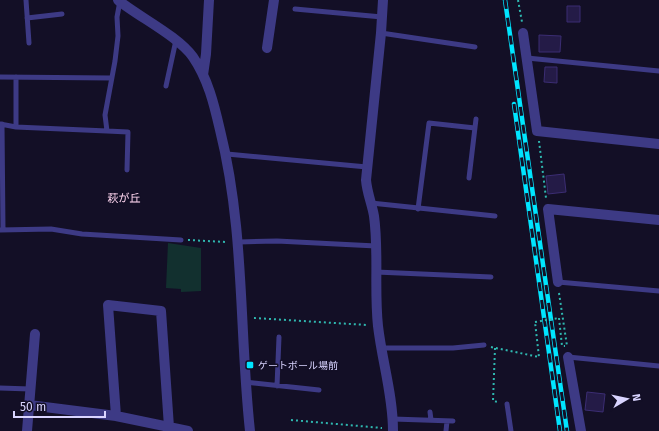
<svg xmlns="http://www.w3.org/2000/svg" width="659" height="431" font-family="'Fira Sans','Noto Sans JP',sans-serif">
<rect width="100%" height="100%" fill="#130f26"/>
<path fill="#12302f" d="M168,243L201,248V291L181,292V289L166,288Z"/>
<path fill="#241b47" stroke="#3b2d73" d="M567,6H580V22H567Z
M539,35L561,36L560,52H539Z
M545,67H557V83L544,82Z
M564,174L566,192L548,194L546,176Z
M587,392L605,394L603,412L585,410Z"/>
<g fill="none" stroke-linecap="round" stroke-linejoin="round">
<path stroke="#2fb8b0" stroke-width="2" stroke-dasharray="2 3" stroke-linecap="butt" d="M518,0L522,22
M539,141L546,198
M188,240L226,242
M559,293L567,346
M254,318L367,325
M559,318L562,346H565
M491,347L539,357L535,322
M495,348L493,401L498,402
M291,420L382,428"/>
<path stroke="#3d3a85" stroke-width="5" d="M26,0L29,43
M295,9L382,17
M27,18L62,14
M381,33L475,47
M527,58L659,71
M0,77L111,78
M166,86L176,40
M0,124L16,127L107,131L105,115L115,61L118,36L117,17L120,1
M2,124L3,230
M16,127V77
M107,131L128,132L127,170
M227,154L367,167
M469,178L476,119
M371,203L495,216
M418,209L429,123L475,128
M0,230L51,229L82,234L181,240
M239,242L277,241L376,246
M376,272L491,277
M558,282L659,291
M381,348H453L484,345
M568,357L659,366
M245,382L319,390
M277,386L279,337
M0,388L30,389
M507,404L511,431
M430,412L431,420
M393,419L453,421
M446,431L447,421"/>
<path stroke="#3d3a85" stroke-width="10" d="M118,0C139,17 178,36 193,57C208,79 214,104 220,130C245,230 239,330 250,431
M383,0L381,33L366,180C367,193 372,204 374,216C379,252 374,289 378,326C382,361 393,395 393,431
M523,33L537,131L659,144
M267,48L274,0
M203,75L206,54L209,0
M558,282L548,209L659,220
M568,357L581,431
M29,405L116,416L188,431
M116,416L108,305L161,311L169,427
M27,431L35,334"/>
<g stroke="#00e5ff" stroke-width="4.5">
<path id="rail" d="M505,0L567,431
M514,104L560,431"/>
</g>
<use href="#rail" stroke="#130f26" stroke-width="3" stroke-dasharray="9" stroke-linecap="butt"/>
<path stroke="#2fb8b0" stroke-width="2" stroke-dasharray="2 3" stroke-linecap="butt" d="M535,322L559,318"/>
</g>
<rect fill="#00e5ff" stroke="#130f26" stroke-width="1.5" x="246" y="361" width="8" height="8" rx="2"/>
<g text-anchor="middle" stroke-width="3" stroke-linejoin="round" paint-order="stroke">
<g font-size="10" fill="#d9d4ff" stroke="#130f26" text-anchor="start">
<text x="258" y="369">ゲートボール場前</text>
</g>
<g font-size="11" fill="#ffd6f0" stroke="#130f26">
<text x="124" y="202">萩が丘</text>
</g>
</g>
<g transform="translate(627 399) rotate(81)" stroke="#130f26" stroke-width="3" paint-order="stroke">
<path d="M0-3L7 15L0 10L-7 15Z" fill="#d9d4ff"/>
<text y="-6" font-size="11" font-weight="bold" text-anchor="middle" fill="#d9d4ff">N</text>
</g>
<path d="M14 411v6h91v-6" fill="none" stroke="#d9d4ff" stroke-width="2"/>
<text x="20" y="411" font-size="12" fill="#d9d4ff" stroke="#130f26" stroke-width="3" paint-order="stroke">50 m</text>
</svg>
